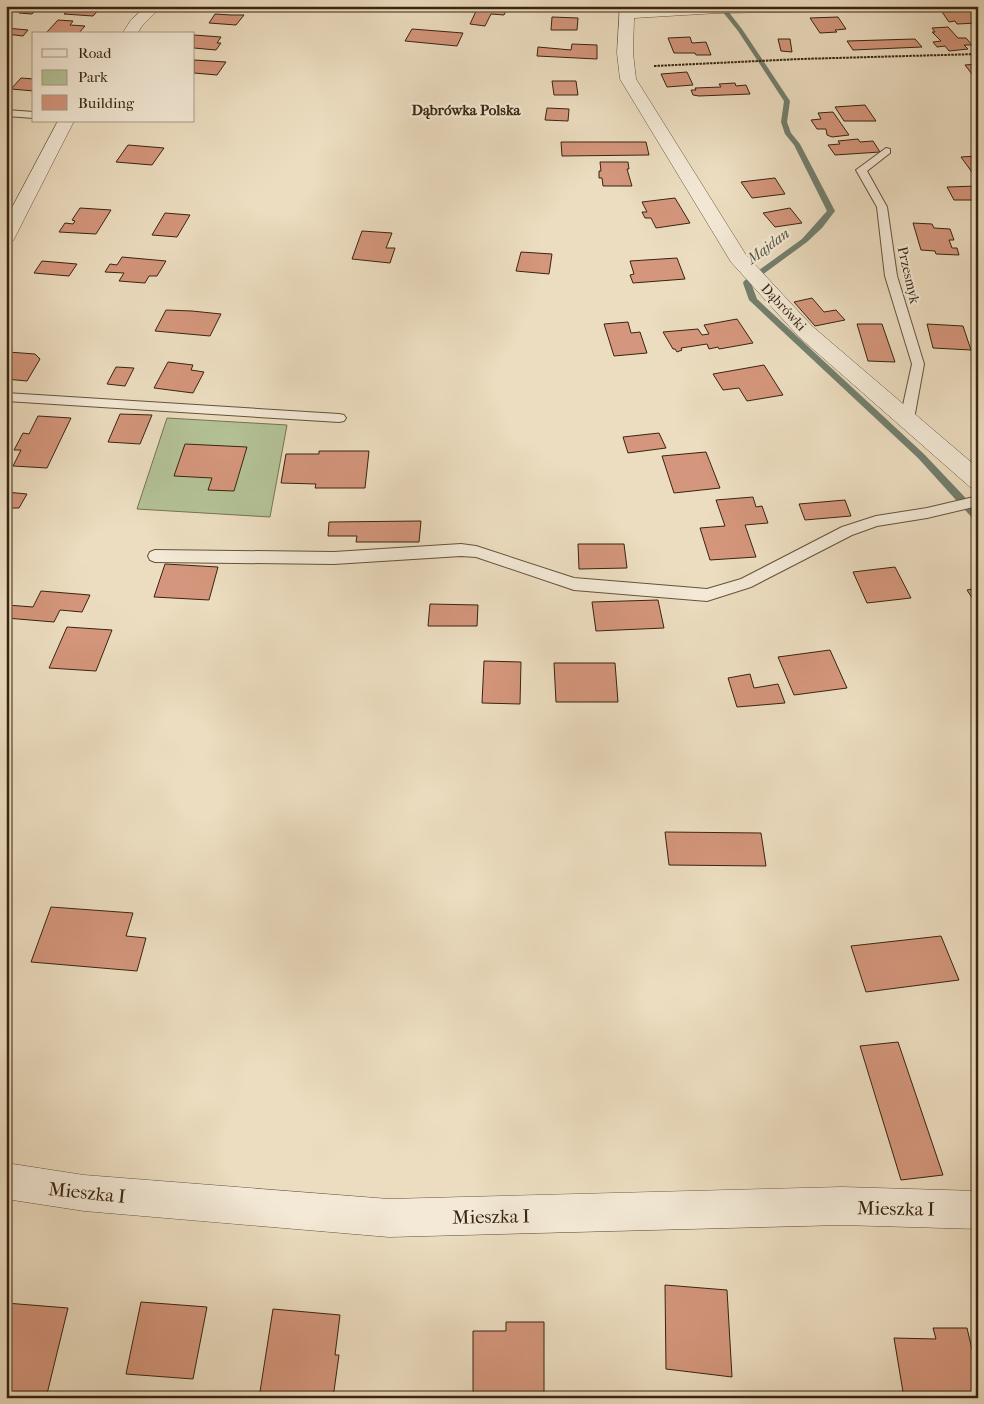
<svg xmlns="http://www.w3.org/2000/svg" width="984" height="1404" font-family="'IM FELL French Canon',serif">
<rect width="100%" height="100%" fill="#ecddc0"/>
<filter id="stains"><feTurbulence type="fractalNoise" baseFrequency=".004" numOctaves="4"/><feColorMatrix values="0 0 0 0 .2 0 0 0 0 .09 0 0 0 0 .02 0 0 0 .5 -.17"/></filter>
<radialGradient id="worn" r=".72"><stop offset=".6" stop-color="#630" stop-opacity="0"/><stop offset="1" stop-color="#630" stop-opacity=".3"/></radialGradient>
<path fill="#b3c296" stroke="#767352" d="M167,418L287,425L270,517L137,509Z"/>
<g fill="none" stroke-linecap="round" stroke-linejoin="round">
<path fill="#727f6e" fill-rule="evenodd" d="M718,6H724L742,29L790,101L787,122L791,133L800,144L835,211L822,228L807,242L751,283L757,299L924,454L978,511V522L975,521L918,458L749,300L743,283L744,281L802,239L827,211L794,145L785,134L781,122L784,101L738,31Z"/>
</g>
<path fill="#d4967c" stroke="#38240e" d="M25,6H39L32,14L19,13Z
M77,6H102L93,16L64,14L70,9H75Z
M412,6H465L477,7L475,12Z
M478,7L507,9L504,15L491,14L485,26L470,24Z
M970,11L978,20V23L957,24L955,21L949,22L942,12Z
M215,14L231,15H244L236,25L209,23Z
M552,17L578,18L577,30H551Z
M838,17L846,29L835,30L837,32L820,33L810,18Z
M58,20L73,21L70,25L85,26L78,34L46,33Z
M948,27L958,38H966L972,45H964L968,49L949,51L945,46L937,47L933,42L941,41L932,32H935L932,28Z
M6,28L28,30L23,36L6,34Z
M412,29L463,33L457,46L405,41Z
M194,35L221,37L217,43H221L216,50L194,48Z
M690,37L692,43L706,42L711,55H696L695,53H674L668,38Z
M778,39H790L792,52L781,51Z
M915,39L922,47L853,50L847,41Z
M572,44L597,45V59L537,56L538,47L571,50Z
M194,60L226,62L217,75L194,73Z
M978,64V77L975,78L965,65Z
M687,72L693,85L667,87L661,74Z
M21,78L34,79V91L11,89Z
M552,81H576L578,95H554Z
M735,83L736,86L746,85L750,94L699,96L693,95L691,90H696L695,88L721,87L719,84Z
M865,105L876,121H844L835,107Z
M547,108L569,109L568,121L545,120Z
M833,112L849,135L832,137L827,135L826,129H817L811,120L821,119L818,113Z
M858,139L860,142L873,141L880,152L835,155L828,145L840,144L838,141Z
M561,142H646L649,155L562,156Z
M128,145L164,148L152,165L116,162Z
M978,156V175H974L961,157Z
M600,162H628L629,169H627L632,186H603L602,178H599V171H601Z
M775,178L785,194L752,198L741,182Z
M978,186V200H954L947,187Z
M675,198L690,223L656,228L651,218H645L642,212H647L642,202Z
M80,208L111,210L96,234L59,232L65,223L73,224L75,221L72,220Z
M790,208L802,223L775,227L763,213Z
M165,213L190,215L177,237L152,235Z
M913,223L932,224L934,228L950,229L954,240H949L952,248H957L959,255L936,254L935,251L921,250Z
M362,231L392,233L386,248H395L390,263L352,259Z
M521,252L552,254L549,274L516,271Z
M122,257L166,261L157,276H149L145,283L119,281L124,273L105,272L110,264L117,265Z
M677,258L685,279L633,283L630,275L634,274L630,261Z
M42,261L77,264L69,276L34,273Z
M812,298L824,312L836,310L845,320L815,326L794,302Z
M166,310L192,311L221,314L210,336L155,331Z
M737,319L753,343L719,349L718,347L709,349L707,344L681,348L682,350L677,352L675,349H673L663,332L698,329L702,335L709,334L704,325Z
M628,322L631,333L640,332L647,353L614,356L604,324Z
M857,324H882L895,362L868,361Z
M927,324L963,326L971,350L933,348Z
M8,352L35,354L40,359L27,381L6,379Z
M168,362L193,365L191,370L204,372L193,393L154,388Z
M764,365L783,395L747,401L739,388L723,390L713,374Z
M116,367L134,368L125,386L107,384Z
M120,414L152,415L140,444L108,442Z
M38,416L71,418L47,468L13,466L21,450H14L23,433L29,434Z
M659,433L666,448L628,453L623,437Z
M185,444L247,447L234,491L208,490L212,478L174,476Z
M319,451H369L365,488H315L316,484L281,483L286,454H319Z
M706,452L720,488L674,493L662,456Z
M6,492L27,494L19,508H11L6,515Z
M753,497L756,507L762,506L768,523L745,525L756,557L710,560L700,528L725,526L716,500Z
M845,500L851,516L805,520L799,504Z
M421,521L419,542H356L357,536H328L329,522Z
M578,544H624L627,568L579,569Z
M165,564L218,567L209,600L154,597Z
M895,567L911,598L867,603L853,572Z
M978,588V607L967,590Z
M41,591L90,595L82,612L60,610L54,622L6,618L7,605L33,607Z
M658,600L664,628L596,631L592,602Z
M430,604L478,605L477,626H428Z
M67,627L112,630L96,671L49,668Z
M830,650L847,688L794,695L778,657Z
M484,661L521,662L520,704L482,703Z
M554,663H615L618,702H556Z
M750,674L754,688L778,684L785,703L737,707L728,678Z
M665,832L761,833L766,866L669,865Z
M51,907L133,913L126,936L146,938L137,971L31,962Z
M941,936L959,980L866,992L851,946Z
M898,1042L943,1175L901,1180L860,1046Z
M665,1285L727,1290L732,1377L666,1369Z
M141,1302L207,1307L193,1379L126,1374Z
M6,1303L68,1308L46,1398H6Z
M273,1309L340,1315L335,1355H339L333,1398H259Z
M506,1322H544V1398H473V1331H506Z
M933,1328H967L978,1375V1398H904L894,1338L936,1339Z"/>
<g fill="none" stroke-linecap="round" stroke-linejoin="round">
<g stroke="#65523a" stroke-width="2">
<path id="service" d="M6,110L34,112V118L6,116Z
M886,148L890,149V153L867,171L887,207L897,276L924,364L914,419L912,422H902L900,419L912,364L885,276L877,207L856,170Z
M6,393L339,414L344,415L346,418L344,421L339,422L6,401Z
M978,496V506L927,518L877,526L852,535L751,587L707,601L574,590L476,557L461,556L334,564L155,562L150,560L148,556L150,552L155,550L334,552L461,544L476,546L574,578L707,589L741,579L842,527L876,516L927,508Z"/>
</g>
<g stroke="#65523a" stroke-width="1">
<path id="minor" d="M146,6H162L142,26L137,34H122L131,20Z
M620,6H634V9L690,6H926L919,10L718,13L634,18L633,53L636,79L746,255L812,326L978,468V489L970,487L798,336L731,262L620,79L617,53Z
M58,121H74L15,237L13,241L6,243V219Z
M6,1163L84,1175L389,1199L842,1187L978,1191V1229L842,1225L389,1237L84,1211L6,1199Z"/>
</g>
<path stroke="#38240e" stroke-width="2" stroke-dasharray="2.5 1" stroke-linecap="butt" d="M654,66L800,59L978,54"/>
<use href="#service" fill="#f3e9d6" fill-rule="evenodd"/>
<use href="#minor" fill="#f3e9d6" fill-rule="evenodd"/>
</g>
<g text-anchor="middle" stroke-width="4.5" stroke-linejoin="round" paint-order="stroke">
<g font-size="14" fill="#38240e" stroke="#f3e9d6">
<text transform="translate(909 275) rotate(77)" y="5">Przesmyk</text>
<text transform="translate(784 307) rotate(47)" y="5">Dąbrówki</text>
</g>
<g font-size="15" font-weight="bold" fill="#38240e" stroke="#f3e9d6">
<text x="466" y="115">Dąbrówka Polska</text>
</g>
<g font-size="15" font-style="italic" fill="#55523e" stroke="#f3e9d6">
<text transform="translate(768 246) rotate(-37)" y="5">Majdan</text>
</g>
<g font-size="19" fill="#38240e" stroke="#f3e9d6">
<text transform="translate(87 1192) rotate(6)" y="7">Mieszka I</text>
<text transform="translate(896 1208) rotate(1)" y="7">Mieszka I</text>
<text transform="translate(491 1216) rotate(-1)" y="7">Mieszka I</text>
</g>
</g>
<rect width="984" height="1404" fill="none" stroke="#ecddc0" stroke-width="25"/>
<rect x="8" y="8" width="969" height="1389" fill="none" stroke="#38240e" stroke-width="2.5"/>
<rect x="12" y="12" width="959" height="1379" fill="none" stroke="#38240e"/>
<rect x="32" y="32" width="162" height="90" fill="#f3e9d6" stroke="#a89a86"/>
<rect x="42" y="49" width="25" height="8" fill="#f3e9d6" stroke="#a89a86"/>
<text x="78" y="58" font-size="15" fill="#38240e">Road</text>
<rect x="42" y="70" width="25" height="15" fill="#b3c296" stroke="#a89a86"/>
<text x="78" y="82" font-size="15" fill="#38240e">Park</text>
<rect x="42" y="95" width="25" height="15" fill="#d4967c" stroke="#a89a86"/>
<text x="78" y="108" font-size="15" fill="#38240e">Building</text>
<rect width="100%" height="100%" filter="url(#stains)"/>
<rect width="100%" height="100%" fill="url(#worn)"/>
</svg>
